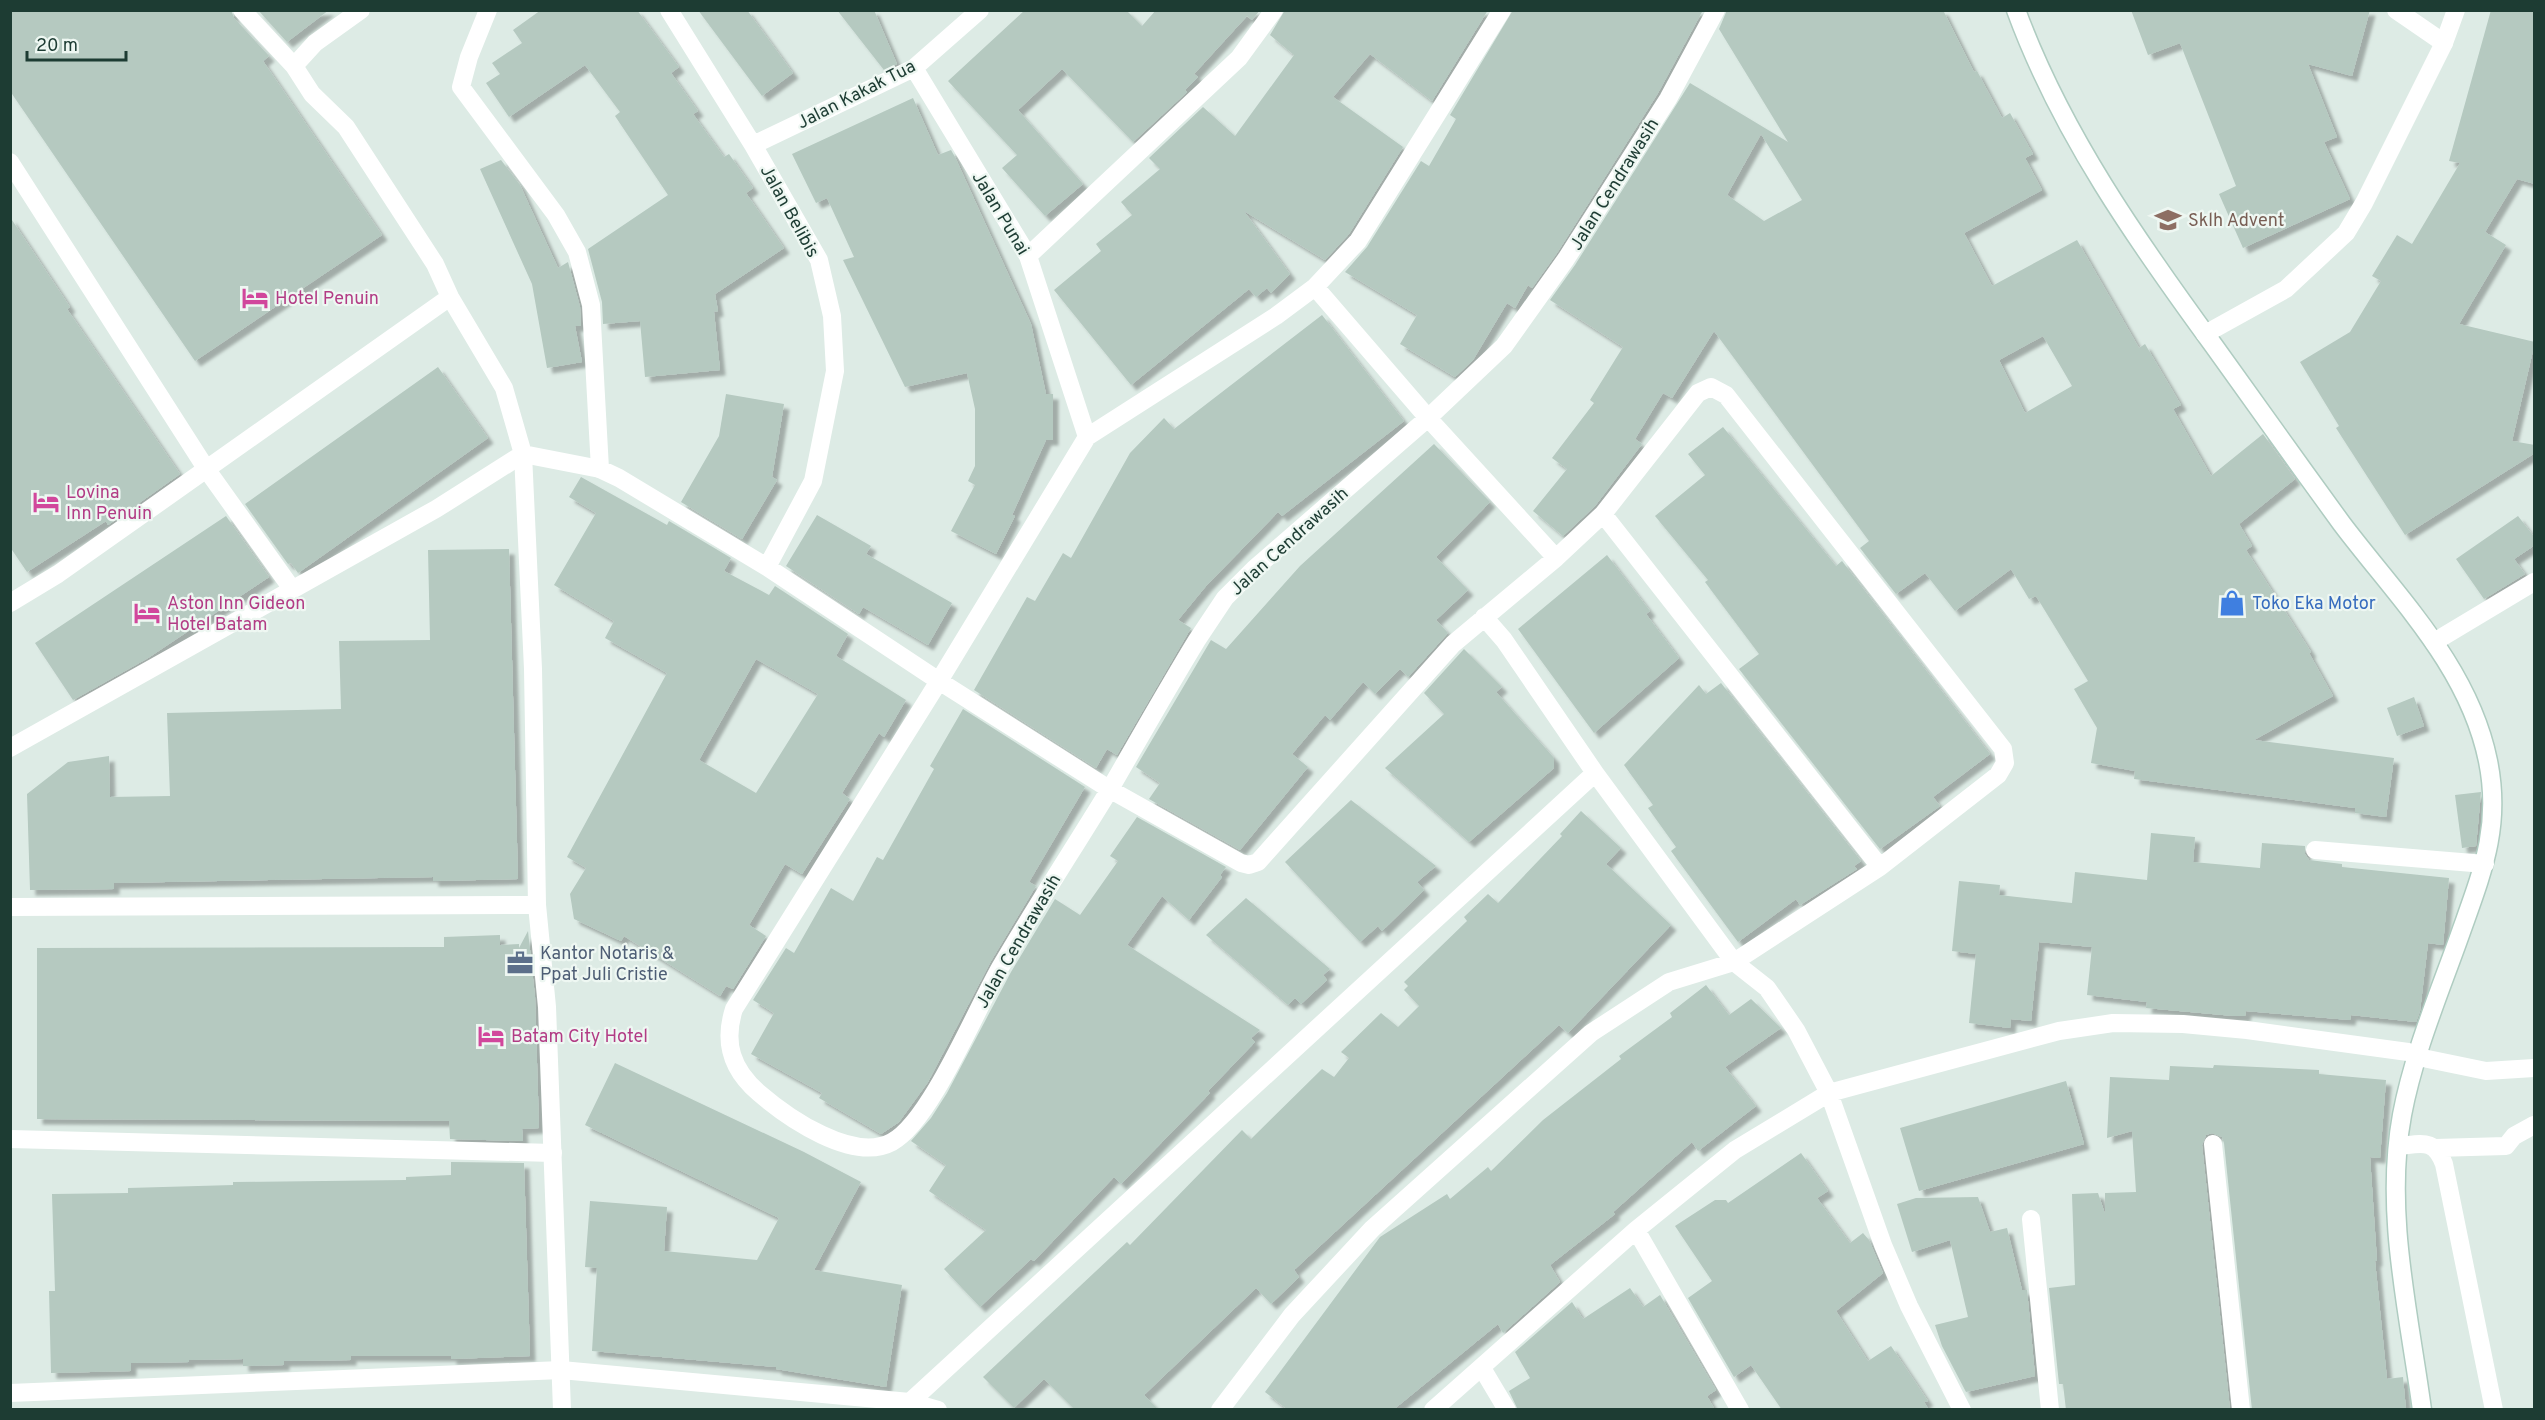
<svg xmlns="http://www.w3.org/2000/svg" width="2545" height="1420" font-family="Overpass,sans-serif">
<defs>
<filter id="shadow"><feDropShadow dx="5.5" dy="5.5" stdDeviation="1.5" flood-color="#0004"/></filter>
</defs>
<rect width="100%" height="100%" fill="#ddebe5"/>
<path fill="#b5c9c0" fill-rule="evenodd" filter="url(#shadow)" d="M10,10H231L234,18L269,56L263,61L382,235L195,361L10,91Z
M258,10H329L287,42Z
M541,10H637L679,67L671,73L698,111L693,114L724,157L729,154L753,188L746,193L784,248L715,294L718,311L714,312L720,370L645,377L640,321L603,324L602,302L588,249L668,195L615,116L620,112L585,65L509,117L486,83L500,74L492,63L522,43L513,30Z
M698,10H747L793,73L762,96Z
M837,10H874L897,64L884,70Z
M1025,10H1126L1142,26L1156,10H1260L1252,20L1247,16L1194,74L1198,77L1185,90L1187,92L1133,142L1062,69L1018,110L1083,184L1045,216L1002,168L1017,155L948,81Z
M1285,10H1488L1432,101L1370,54L1333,97L1403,147L1349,234L1325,260L1244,211L1290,274L1271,293L1267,288L1256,297L1249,289L1131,385L1054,290L1101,251L1096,244L1132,215L1121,202L1160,169L1149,158L1203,107L1235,136L1294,55L1270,35Z
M1513,10H1703L1658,93L1557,253L1532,288L1528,285L1515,308L1507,303L1473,360L1455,377L1400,344L1417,315L1345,272L1367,247L1421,161L1429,166L1456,119L1450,115Z
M1727,10H1943L1974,72L1977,71L2002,118L2010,113L2033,154L2025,158L2042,190L1964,233L1992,286L2077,240L2139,348L2145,344L2181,405L2173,409L2211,476L2263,434L2295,479L2239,524L2252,546L2246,550L2311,652L2309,653L2333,696L2254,740L2394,758L2386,817L2355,813V808L2134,779L2135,771L2091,763L2097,728L2074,689L2088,681L2036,596L2029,599L2011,569L1955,611L1925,573L1896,594L1860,548L1869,541L1714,331L1672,398L1663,393L1635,439L1642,444L1595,506L1563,536L1533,511L1567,469L1552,458L1594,403L1590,400L1623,347L1550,300L1575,265L1690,83L1788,142L1719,29ZM1761,134L1802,200L1764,221L1727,195ZM2043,336L2072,386L2025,413L1999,360Z
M2131,10H2370L2352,76L2308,64L2337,137L2324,142L2350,199L2243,248L2219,194L2236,186L2180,43L2148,55Z
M2491,10H2535V184L2517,179L2485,232L2506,245L2459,324L2535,342L2512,441L2535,445V453L2405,535L2336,428L2339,426L2300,362L2350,332L2381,281L2372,276L2397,235L2412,244L2460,163L2449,161Z
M913,98L938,155L951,150L955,157L1031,324L1046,394H1053V440H1046L1012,515L1015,516L996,554L951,531L975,485L968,481L975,466V409L967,373L905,387L843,260L854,257L827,198L816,203L792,154Z
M501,160L520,185L558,268L568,262L580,307L581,326H575L582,362L547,368L532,284L480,169Z
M10,217L70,307L67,309L180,474L108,525L106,521L27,572L10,547Z
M1322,315L1404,421L1282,516L1278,512L1206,586L1178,620L1191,628L1117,755L1107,749L1096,768L974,690L1027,597L1035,601L1063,553L1071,558L1130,453L1164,418L1174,429Z
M438,367L488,438L298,573L291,563L288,564L245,504Z
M726,394L784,404L772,477L777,480L742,539L681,502L719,436Z
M1723,427L1836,566L1842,561L1990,754L1933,797L1940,806L1880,849L1739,669L1759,654L1705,582L1708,580L1655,516L1705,475L1688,454Z
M1434,444L1490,502L1436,557L1468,590L1436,620L1448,633L1408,677L1400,669L1375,694L1363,682L1330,720L1325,715L1292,754L1308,767L1240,850L1149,799L1160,783L1136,767L1211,640L1226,649L1300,566Z
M581,477L667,525L669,521L731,558L724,571L769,595L775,586L848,634L836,656L906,700L884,737L879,733L842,793L850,799L802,874L785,864L749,925L766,936L733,989L726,986L720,996L624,936L621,941L574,919L570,894L586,868L567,857L667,673L605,638L614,621L554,585L596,513L569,497ZM756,659L818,694L756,793L699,760Z
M817,515L871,546L866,554L952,603L928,645L863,607L859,614L786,566Z
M226,516L269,577L148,658L73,700L35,643Z
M2518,516L2535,538V545L2514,559L2525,574L2484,599L2456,559Z
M509,549L518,879L433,881V877L114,883V889L30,890L27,794L68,762L109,756L110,797L170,796L167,713L341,709L339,641L430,640L428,550Z
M1607,555L1650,611L1646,614L1679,658L1594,733L1518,629Z
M1464,649L1502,687L1496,692L1554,758V768L1469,842L1385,768L1444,714L1424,693Z
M1721,683L1861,861L1854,866L1857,869L1800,905L1796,899L1738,942L1671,851L1676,847L1648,808L1653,805L1624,765L1699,685L1706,694Z
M2414,697L2424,726L2397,736L2387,708Z
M963,709L1085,787L1029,882L1036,886L991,961L928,1082L899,1122L881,1134L819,1098L822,1093L751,1054L774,1013L753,1000L786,948L794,953L831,888L853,901L877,857L883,860L934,769L930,766Z
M2481,792L2476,846L2462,848L2455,795Z
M1351,800L1436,866L1417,882L1424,890L1382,931L1378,926L1360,942L1285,862Z
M1581,811L1621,848L1606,864L1671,925L1568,1033L1559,1025L1294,1270L1299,1277L1271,1304L1256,1288L1144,1395L1159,1410H1075L1044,1379L1014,1408L983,1377L1127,1242L1130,1245L1242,1130L1251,1139L1322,1069L1334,1077L1349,1058L1341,1052L1381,1013L1398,1027L1419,1006L1404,990L1408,986L1404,982L1467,921L1464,917L1488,894L1498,903L1562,836L1560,834Z
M1137,817L1226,867L1220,875L1222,877L1189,920L1162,896L1127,945L1260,1030L1251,1038L1255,1042L1208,1091L1210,1093L1121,1184L1114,1177L1034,1261L1031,1259L980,1307L944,1269L986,1230L929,1191L946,1165L911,1141L931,1118L947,1093L1011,972L1055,899L1080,915L1118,861L1110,856Z
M2151,833L2195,837L2193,862L2260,868L2262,843L2305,846V854L2309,860L2342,864V867L2449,878L2443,945L2428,943L2420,1011L2416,1022L2351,1015L2350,1020L2246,1011L2245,1016H2234L2146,1008L2147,1002L2087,995L2092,947L2039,942L2031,1021L2011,1019L2010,1028L1969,1023L1976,954L1952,951L1959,881L2000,885L1999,895L2072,903L2075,872L2147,880Z
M1246,898L1330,969L1323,975L1327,980L1301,1004L1295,998L1288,1005L1206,935Z
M528,931L535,997L539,1128L522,1129L523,1141L450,1139L449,1121L37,1119V948L444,947V937L500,935V945L519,944V948Z
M1706,985L1729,1015L1751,999L1781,1028L1725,1067L1756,1106L1698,1151L1692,1142L1613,1212L1615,1214L1550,1265L1560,1282L1503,1333L1498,1324L1393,1410H1288L1265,1392L1380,1237L1447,1194L1450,1199L1488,1167L1491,1171L1543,1120L1621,1059L1619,1056L1672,1017L1670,1013Z
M615,1063L804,1152L861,1182L814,1270L902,1285L886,1387L776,1369V1367L592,1351L597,1268L585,1267L590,1201L667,1207L664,1251L757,1260L779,1218L585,1125Z
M2214,1065L2319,1070V1074L2386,1080L2380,1158L2370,1157L2377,1261H2375L2387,1379L2403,1377L2406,1410H2252L2224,1143L2222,1137L2212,1133L2206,1135L2202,1145L2230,1410H2066L2063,1384H2059L2049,1288L2075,1285L2072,1194L2098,1193L2105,1214V1193L2136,1192L2132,1131L2107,1138L2110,1077L2169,1080L2170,1066L2213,1068Z
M2066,1081L2084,1144L1919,1191L1900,1128Z
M1801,1153L1828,1191L1817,1198L1850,1243L1863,1233L1869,1240L1883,1273L1836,1311L1868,1361L1891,1346L1928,1401L1924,1402L1929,1410H1782L1751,1365L1734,1377L1688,1298L1712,1281L1675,1226L1715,1200H1726L1728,1203Z
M451,1162L524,1163L530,1356L451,1359V1356H351V1360L284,1361V1365L243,1366V1359L189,1360V1362L131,1363V1371L51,1373L49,1291H55L52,1194L128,1193V1188L233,1185V1182L406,1180V1177L451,1175Z
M1978,1197L1990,1232L2007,1228L2022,1290H2027L2035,1376L1966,1392L1942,1346L1935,1325L1968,1317L1950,1240L1912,1252L1897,1204L1916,1198Z
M1630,1288L1643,1307L1660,1295L1716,1390L1707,1396L1715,1410H1518L1509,1391L1530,1378L1515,1352L1572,1302L1583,1319Z"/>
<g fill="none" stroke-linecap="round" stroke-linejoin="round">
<g stroke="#afccc1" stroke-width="21">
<path id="secondary" d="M2016,10C2061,133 2138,242 2214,346C2257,406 2299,465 2342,524C2398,598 2469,667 2488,761C2501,825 2483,870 2462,929C2441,989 2414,1051 2402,1115C2384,1212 2409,1313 2422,1410"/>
</g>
<path stroke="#fff" stroke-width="18" d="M242,10L294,66
M361,10L315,43L294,66L312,94L346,127L435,264L450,297L504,388L523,454
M2396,10L2444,43
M10,162L207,470L292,589
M10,603L58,574L450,297
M10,748L436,509L523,454L600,469
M10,907L537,905
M10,1139L553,1153
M2398,1146C2422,1144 2434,1138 2444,1164L2494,1410
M2435,1148L2506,1146L2514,1136L2534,1125
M10,1393L561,1370L910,1402L938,1410"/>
<path stroke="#fff" stroke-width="18" d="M488,10L469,57L461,87L556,215L577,252L591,305L600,469L619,478L767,567L939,681L1109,789L1241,863L1249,865L1258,862L1453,644L1556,558L1603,514L1698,393L1711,387L1726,395L2003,749L2005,763L1998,775L1880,867L1734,962L1669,982L1591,1033L1372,1229L1292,1315L1220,1410
M669,10L753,145L819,260L832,316L835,371L813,481L767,567
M1502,10L1358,241L1315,287L1276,316L1087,437L939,681L734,1009C723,1043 732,1070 759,1093C788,1118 853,1163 892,1142C931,1121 977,1007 1001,966C1036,906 1074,848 1110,789C1139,739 1167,689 1197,640L1225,598L1254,569L1428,418L1504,346L1566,259L1668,99L1716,10
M914,68L1028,256L1087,437
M753,145L914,68L980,10
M1028,256L1239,58L1274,10
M1315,287L1428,418L1556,558
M2205,334L2286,289L2346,233L2364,203L2444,43L2456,10
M523,454L533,669L537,905L547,1007L562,1410
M1603,514L1880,867
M1484,617L1504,640L1595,773L1734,962L1767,988L1796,1030L1829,1093L1883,1245L1909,1306L1962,1410
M2434,642L2534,582
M2315,850L2485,864
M2213,1144L2241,1410
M2031,1219L2050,1410
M1636,1230L1740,1410
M1482,1368L1507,1410
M910,1402L1595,773
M1433,1410L1636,1230L1735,1150L1829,1093L2059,1031L2113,1023L2183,1024L2247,1030L2408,1052L2418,1057L2486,1071L2534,1068"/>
<use href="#secondary" stroke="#fff" stroke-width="18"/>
</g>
<defs>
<g id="school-bare" transform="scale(2.07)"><path d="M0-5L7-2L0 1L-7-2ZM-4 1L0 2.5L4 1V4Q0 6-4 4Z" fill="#8d6e63" stroke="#eef7f2" stroke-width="2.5" paint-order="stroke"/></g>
<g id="hotel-bare" transform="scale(2.07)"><path d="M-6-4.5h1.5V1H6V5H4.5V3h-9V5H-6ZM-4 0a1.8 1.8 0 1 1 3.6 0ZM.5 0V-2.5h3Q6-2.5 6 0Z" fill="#d1479c" stroke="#eef7f2" stroke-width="2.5" paint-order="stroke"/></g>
<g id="shop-bare" transform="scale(2.07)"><path d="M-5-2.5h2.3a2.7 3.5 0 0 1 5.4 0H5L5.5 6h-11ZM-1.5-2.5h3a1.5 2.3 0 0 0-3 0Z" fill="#3f7fe0" stroke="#eef7f2" stroke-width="2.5" paint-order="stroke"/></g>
<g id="office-bare" transform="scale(2.07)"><path d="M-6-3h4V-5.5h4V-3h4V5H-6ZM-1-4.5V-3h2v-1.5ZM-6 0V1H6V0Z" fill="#5c6f8a" stroke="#eef7f2" stroke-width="2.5" paint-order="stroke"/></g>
</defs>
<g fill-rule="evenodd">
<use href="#school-bare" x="2168" y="220"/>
<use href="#hotel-bare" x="255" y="298"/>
<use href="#hotel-bare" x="46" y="502"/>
<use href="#shop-bare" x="2232" y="603"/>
<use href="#hotel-bare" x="147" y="613"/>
<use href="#office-bare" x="520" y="963"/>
<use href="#hotel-bare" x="491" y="1036"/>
</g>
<g text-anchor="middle" stroke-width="4.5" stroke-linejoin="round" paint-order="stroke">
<g font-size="18" fill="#1d3c33" stroke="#eef7f2">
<text transform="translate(856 94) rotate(-27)" y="6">Jalan Kakak Tua</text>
<text transform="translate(1614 184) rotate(-58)" y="6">Jalan Cendrawasih</text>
<text transform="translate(790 211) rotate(61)" y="6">Jalan Belibis</text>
<text transform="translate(1001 213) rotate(59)" y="6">Jalan Punai</text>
<text transform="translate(1289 541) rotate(-42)" y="6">Jalan Cendrawasih</text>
<text transform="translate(1018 941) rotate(-60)" y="6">Jalan Cendrawasih</text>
</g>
<g font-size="18" fill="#785e54" stroke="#eef7f2" text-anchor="start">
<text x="2188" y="226">Sklh Advent</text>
</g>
<g font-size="18" fill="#b23c85" stroke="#eef7f2" text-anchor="start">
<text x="275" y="304">Hotel Penuin</text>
<text x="66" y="498">Lovina<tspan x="66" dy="21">Inn Penuin</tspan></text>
<text x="167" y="609">Aston Inn Gideon<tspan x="167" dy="21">Hotel Batam</tspan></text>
<text x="511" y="1042">Batam City Hotel</text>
</g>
<g font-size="18" fill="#366cbe" stroke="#eef7f2" text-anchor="start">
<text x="2252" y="609">Toko Eka Motor</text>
</g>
<g font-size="18" fill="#4e5e75" stroke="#eef7f2" text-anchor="start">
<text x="540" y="959">Kantor Notaris &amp;<tspan x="540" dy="21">Ppat Juli Cristie</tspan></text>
</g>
</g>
<rect width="2545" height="1420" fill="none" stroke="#1d3c33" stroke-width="24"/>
<path d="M27 51v9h99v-9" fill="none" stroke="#1d3c33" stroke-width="3"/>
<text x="36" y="51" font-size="18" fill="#1d3c33" stroke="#eef7f2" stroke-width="4.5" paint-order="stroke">20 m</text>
</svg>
